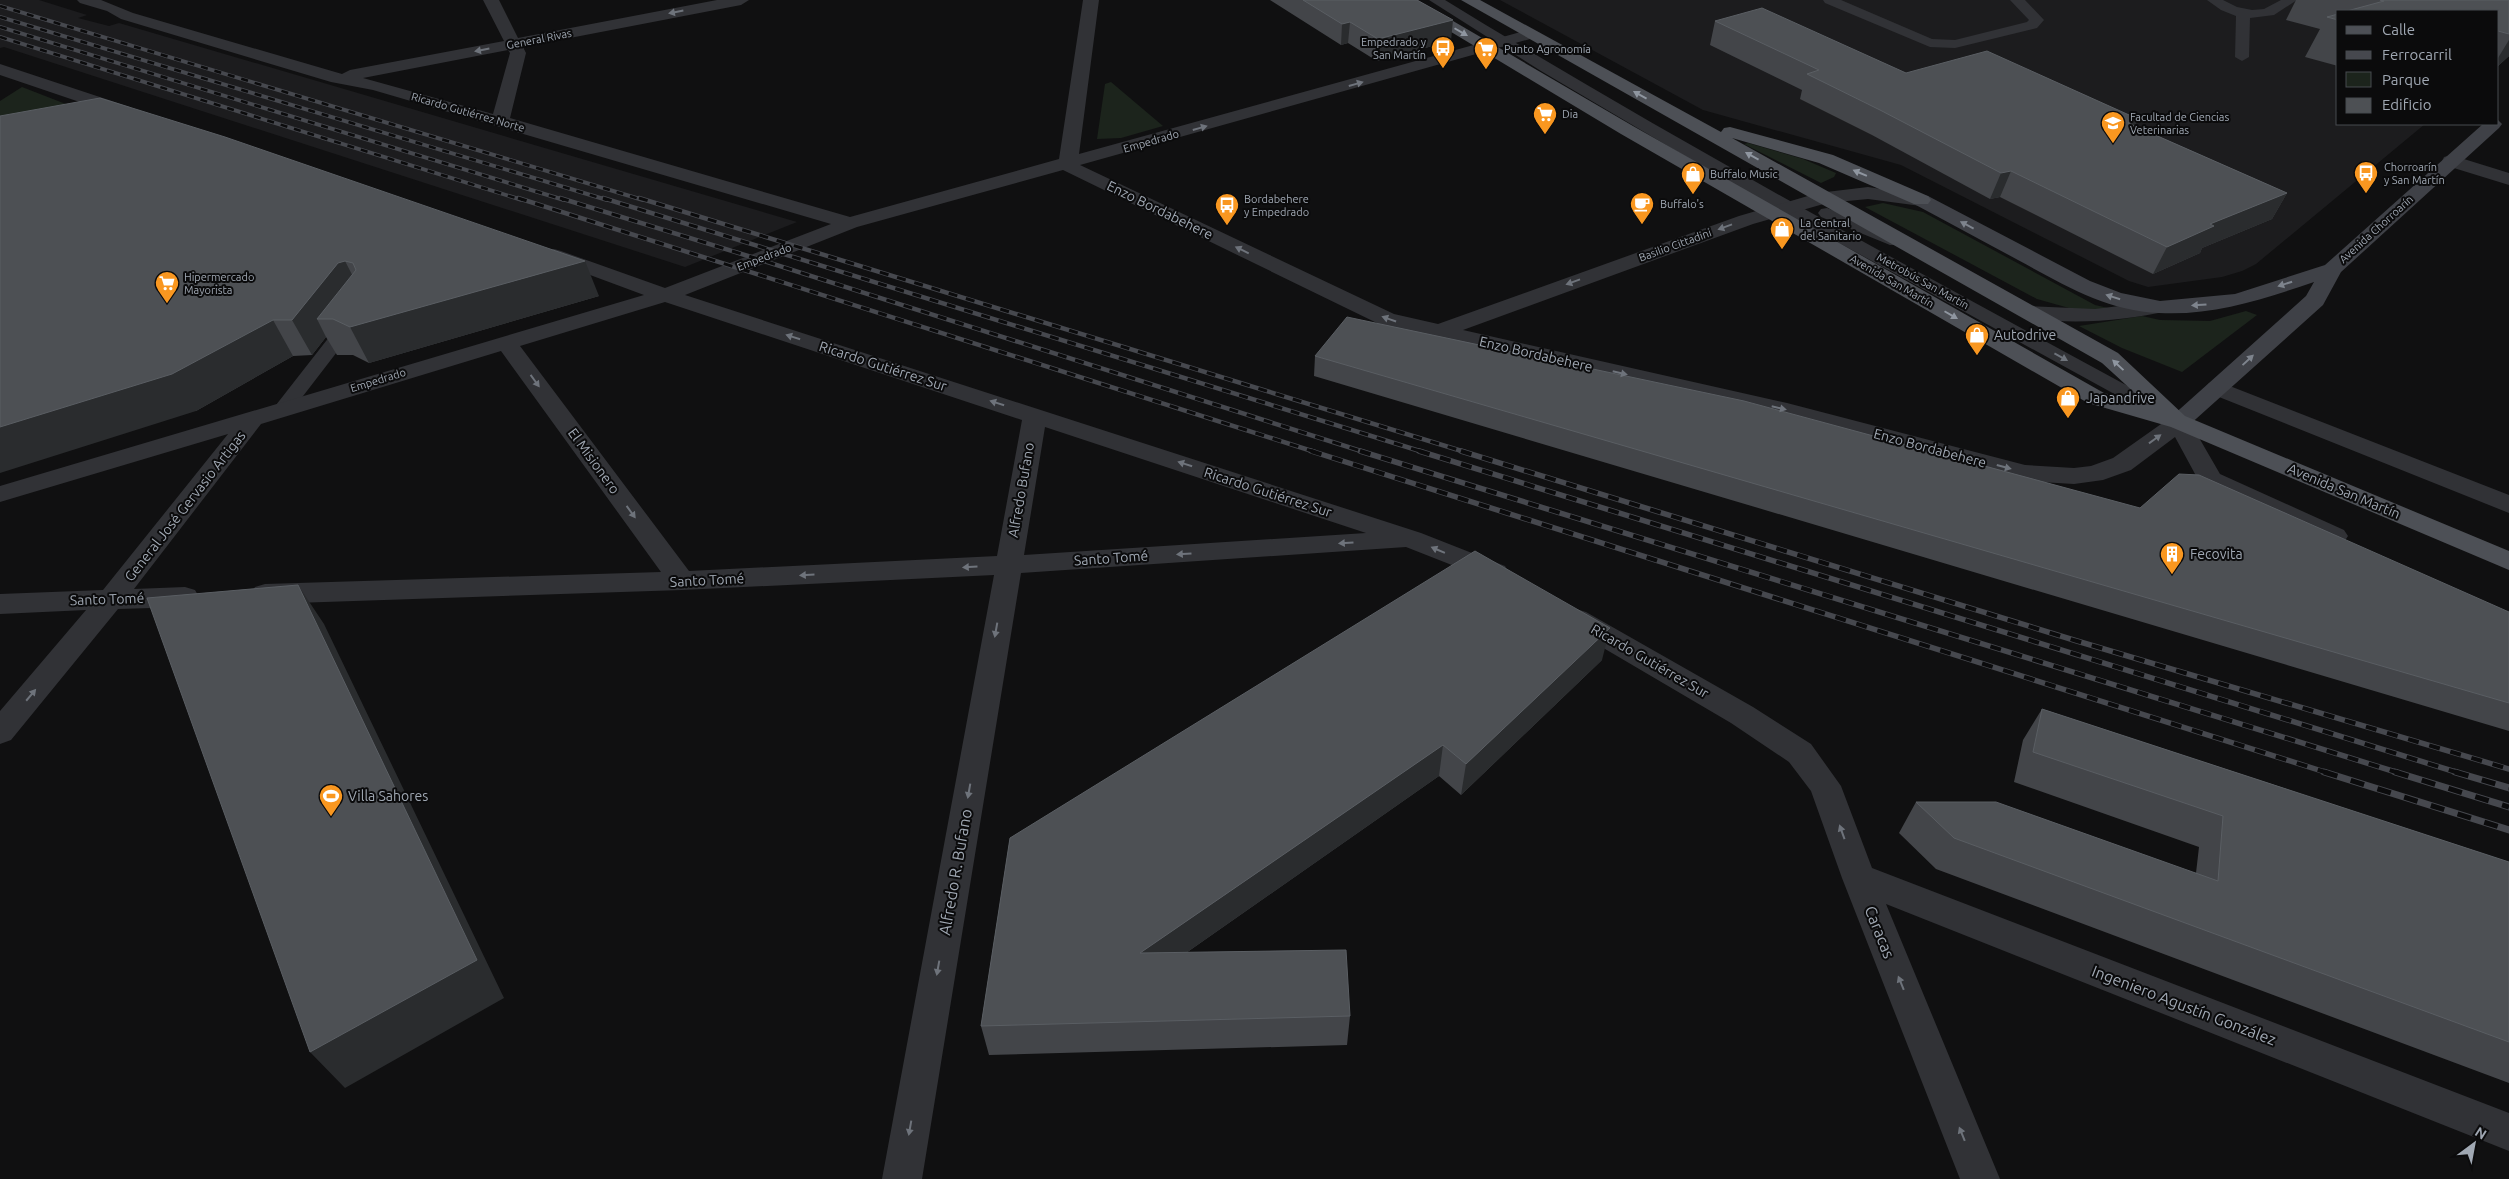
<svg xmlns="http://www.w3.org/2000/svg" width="2509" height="1179" font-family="Ubuntu,sans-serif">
<rect width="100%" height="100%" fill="#101011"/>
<path fill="#1c1c1e" d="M0,0H39L87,15L78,18L109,26L119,23L797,222L685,267L4,47L0,48Z
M1500,0H2509L2498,11H2338V124H2425L2256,264L2242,271L2222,277L2148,287L2129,281L1901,165L1703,110Z"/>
<path fill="#1c241c" d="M1111,82L1163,126L1121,138L1097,139L1105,84Z
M22,87L94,115L0,132V101Z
M1748,143L1803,159L1836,173L1834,177L1821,183L1744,144Z
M1883,203L1923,212L2095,305L2117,310H2076L2037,299L1865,207Z
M2246,311L2257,315L2182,372L2122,348L2079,326L2142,316L2160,320L2210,321Z"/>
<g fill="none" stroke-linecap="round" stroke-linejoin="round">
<path fill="#313236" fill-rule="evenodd" d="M1429,0H1445C1686,148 1935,281 2183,416L2186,420L2183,424L2176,426L2169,424L1739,188L1541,71Z
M1823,0H1841L1932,39L1955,40L2027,22L2029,20L2010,0H2025L2044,20L2037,28L1955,48L1930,47L1825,3Z
M2207,0H2223L2237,7L2252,10L2264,9L2281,0H2297L2274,15L2250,18L2249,57L2242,61L2235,57L2236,16L2221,10Z
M1827,208L1902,237L1905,241L1902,245H1890L1821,217L1818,213L1821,209Z
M2160,301L2167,303L2169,307L2167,311C2125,321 2063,326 2021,316L2019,312L2021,308L2028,306L2095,309Z
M351,316L358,318L360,322L290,413L283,415L276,413L273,409L276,405L344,318Z"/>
<path fill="#313236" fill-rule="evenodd" d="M77,0H101L133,13L342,74L350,70L504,41L483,0H499L518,38L717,0H749L741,5L523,47L526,53L510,118L850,217L1059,159L1083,0H1099L1079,154L1531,29L1539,34L1537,37L1080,165L1394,314L1438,324L1739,216L1818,193L1868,187L1928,196L1931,200L1928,204L1921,206L1868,199L1827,203L1753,224L1463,330L1787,403L2025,465L2074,468L2091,466L2113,458L2171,417L2179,415L2187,417L2220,474L2344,530L2348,536L2344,542L2335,545L2326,542L2201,485L2175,437L2131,470L2103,480L2074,484L2025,481L1783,416L1440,338L1436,339L1379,324L1063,170L857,227L685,295L1421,533L1505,566L1509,573L1505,580L1495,582L1406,547L1021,573L922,1179H882L994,575L682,590L265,604L255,601L251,594L255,587L265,584L661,572L501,351L261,424L134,589L185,587L195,590L199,597L195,604L185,607L118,609L11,740L0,744V711L86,610L0,614V594L103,590L228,434L0,502V486L644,295L547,259L544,255L547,251L554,249L561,251L665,288L831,224L373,90L331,82L121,19L107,11L80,3ZM508,50L510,53L493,114L363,78ZM665,302L1022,420L997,556L689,571L520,346ZM1045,427L1366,533L1024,555Z
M0,64L130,107L133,111L130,115H118L0,75Z
M2451,155L2509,173V185L2444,165L2442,161L2444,157Z
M2217,381L2509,495V513L2209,393L2205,388L2209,383Z
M1576,609L1586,612L1753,707L1811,744L1841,786L1872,868L2509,1113V1151L1886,904L2000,1179H1960L1842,878L1811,791L1789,762L1731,723L1566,626L1562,619L1566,612Z"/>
<path fill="#3f4147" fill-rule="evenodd" d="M2498,120L2502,124L2499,128L2341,272L2323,305L2187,427L2179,429L2171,427L2167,422L2171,417L2306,296L2314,282C2264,299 2213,316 2159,313C2107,311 2062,284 2018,260C1983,241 1949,223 1914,204L1911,200L1914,196H1928L2090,281L2121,293L2160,301L2235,294L2325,265L2483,124H2498Z"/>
<path fill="#4d5056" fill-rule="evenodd" d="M1398,0H1417L1633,126L2104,393L2148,405L2102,363L1461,0H1480L1721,132L1724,128L1730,127L1833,155L1928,196L1931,200L1928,204H1914L1819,163L1732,138L2118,353L2185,416L2509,551V570L2171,427L2088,403L1621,134Z"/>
<g stroke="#46484e" stroke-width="4">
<path id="rail-far3" d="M0,6L643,200
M0,17L607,200
M0,27L564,200
M0,37L522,200"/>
</g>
<g stroke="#46484e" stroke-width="4.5">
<path id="rail-far2" d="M518,198L1315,452
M560,198L758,259L1364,452
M603,198L1423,452
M639,198L1465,452"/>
</g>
<g stroke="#46484e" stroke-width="5.5">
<path id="rail-far1" d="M1311,451L2328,773
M1360,451L2399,773
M1419,451L2459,773
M1461,451L2077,641L2509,769"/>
</g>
<g stroke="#46484e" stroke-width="7">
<path id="rail" d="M2324,772L2509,830
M2395,772L2509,807
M2455,772L2509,788"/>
</g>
<use href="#rail-far3" stroke="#0b0b0c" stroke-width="2.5" stroke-dasharray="7" stroke-linecap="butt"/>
<use href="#rail-far2" stroke="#0b0b0c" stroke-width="3" stroke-dasharray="9" stroke-linecap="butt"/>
<use href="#rail-far1" stroke="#0b0b0c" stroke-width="4" stroke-dasharray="11" stroke-linecap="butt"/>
<use href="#rail" stroke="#0b0b0c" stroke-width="5" stroke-dasharray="14" stroke-linecap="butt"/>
</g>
<path fill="#434549" d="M1270,0H1417L1451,41L1377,61L1348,43L1341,45Z
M2296,0H2509V56L2498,66V11H2338V66L2305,57L2320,29L2286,20Z
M1715,21L1906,73L2138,119L2135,126L2287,193L2272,219L2202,248L2200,253L2153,274L2000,197L1990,199L1872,135L1800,99L1802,90L1710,45Z
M225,137L599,296L369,363L353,355H337L326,337L312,355L293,356L196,411Z
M1315,356L2509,612V731L1314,376Z
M1602,660L1461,795L1439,776L1186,953L1350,1016L1347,1045L989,1055L981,1026L1010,838Z
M2042,709L2509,862V1083L1936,869L1899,833L1916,802L2196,873L2199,847L2014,782L2023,740Z"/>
<path fill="#2a2c2e" d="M1453,20L1451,41L1377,61L1378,39Z
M1350,22L1348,43L1341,45L1342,24Z
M2509,40V56L2498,66V58Z
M2138,119L2126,145L2128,123Z
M2011,171L2000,197L1990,199L2001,173Z
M2287,193L2272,219L2202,248L2200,253L2153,274L2167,247L2210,224Z
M345,261L363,296L333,319H317L326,337L312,355L292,320L338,263Z
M585,261L599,296L369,363L350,327Z
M273,320L293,356L196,411L0,473V427Z
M298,585L324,624L504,998L345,1088L310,1052Z
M1610,628L1602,660L1461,795L1466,764Z
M1443,745L1439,776L1143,983L1140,953Z"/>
<path fill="#4d5054" stroke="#5a5e63" d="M1303,0H1417L1453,20L1378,39L1350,22L1342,24Z
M2380,0H2509V34L2498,31V11H2347L2384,1Z
M1762,8L1906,73L1987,51L2138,119L2128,123L2287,193L2210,224L2214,226L2167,247L2011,171L2001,173L1880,110L1807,74L1819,70L1715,21Z
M2338,14V20L2327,17Z
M100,98L225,137L585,261L350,327L333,319H317L356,270L353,263L345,261L338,263L292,320H273L172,374L0,427V116Z
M1347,317L1744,401L2140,508L2179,474L2199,475L2509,612V703L1315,356Z
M1475,551L1610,628L1466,764L1443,745L1140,953L1346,950L1350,1016L981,1026L1010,838Z
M298,585L477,960L310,1052L147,598Z
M2042,709L2509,862V1042L1954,838L1916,802H1996L2218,881L2223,816L2033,752Z"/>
<defs><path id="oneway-solid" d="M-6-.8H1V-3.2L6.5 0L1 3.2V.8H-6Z" transform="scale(1.25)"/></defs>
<g fill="#6e737b">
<use href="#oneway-solid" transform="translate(676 12) rotate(169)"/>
<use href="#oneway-solid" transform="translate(482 50) rotate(169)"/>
<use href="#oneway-solid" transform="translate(1356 84) rotate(-16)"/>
<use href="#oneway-solid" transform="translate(1200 128) rotate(-16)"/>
<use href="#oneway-solid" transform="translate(1725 227) rotate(160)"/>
<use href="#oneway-solid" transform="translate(1242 250) rotate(-154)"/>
<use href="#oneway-solid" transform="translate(1573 282) rotate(160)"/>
<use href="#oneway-solid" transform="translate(1389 319) rotate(-161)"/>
<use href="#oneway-solid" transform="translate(793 337) rotate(-162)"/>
<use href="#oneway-solid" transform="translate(2061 357) rotate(29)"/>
<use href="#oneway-solid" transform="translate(1620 373) rotate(13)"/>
<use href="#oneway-solid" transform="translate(535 381) rotate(54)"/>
<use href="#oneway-solid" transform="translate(997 403) rotate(-162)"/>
<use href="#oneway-solid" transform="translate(1779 408) rotate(13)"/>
<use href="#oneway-solid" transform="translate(2155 439) rotate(-36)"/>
<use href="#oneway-solid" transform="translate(1185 464) rotate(-162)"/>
<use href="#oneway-solid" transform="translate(2004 467) rotate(15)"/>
<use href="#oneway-solid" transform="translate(631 512) rotate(54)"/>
<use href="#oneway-solid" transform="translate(1346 543) rotate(176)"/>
<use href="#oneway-solid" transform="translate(1438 550) rotate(-157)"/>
<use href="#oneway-solid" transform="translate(1184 554) rotate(176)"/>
<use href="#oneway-solid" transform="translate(970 567) rotate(177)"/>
<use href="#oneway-solid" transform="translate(807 575) rotate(177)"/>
<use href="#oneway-solid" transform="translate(996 630) rotate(100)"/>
<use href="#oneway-solid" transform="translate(31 695) rotate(-50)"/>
<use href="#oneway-solid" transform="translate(969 791) rotate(100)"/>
<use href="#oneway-solid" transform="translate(1842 832) rotate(-110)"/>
<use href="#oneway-solid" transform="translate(938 968) rotate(100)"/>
<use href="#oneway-solid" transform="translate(1901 983) rotate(-112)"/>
<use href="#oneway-solid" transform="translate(910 1128) rotate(100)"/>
<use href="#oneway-solid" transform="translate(1962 1134) rotate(-112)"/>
</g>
<g fill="#8f96a0">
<use href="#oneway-solid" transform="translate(1461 32) rotate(30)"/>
<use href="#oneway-solid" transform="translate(1640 95) rotate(-151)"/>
<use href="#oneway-solid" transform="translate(1752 156) rotate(-151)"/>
<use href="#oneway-solid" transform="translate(1860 173) rotate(-157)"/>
<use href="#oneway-solid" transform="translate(1951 315) rotate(30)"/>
<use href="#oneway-solid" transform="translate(2118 365) rotate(-137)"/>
</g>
<g fill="#7e848d">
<use href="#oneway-solid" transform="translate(1967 225) rotate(-152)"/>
<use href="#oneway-solid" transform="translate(2285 284) rotate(162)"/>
<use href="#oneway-solid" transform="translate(2113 297) rotate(-162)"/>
<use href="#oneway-solid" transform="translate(2199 305) rotate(176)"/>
<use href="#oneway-solid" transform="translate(2248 360) rotate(-43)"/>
</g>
<defs>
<g id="bus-pin" transform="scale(1.25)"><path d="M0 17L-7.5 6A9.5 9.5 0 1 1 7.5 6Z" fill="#f99720" stroke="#0b0b0c"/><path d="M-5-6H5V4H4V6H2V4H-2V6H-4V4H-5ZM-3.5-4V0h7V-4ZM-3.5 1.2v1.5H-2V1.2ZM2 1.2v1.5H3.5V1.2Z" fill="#fff"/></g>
<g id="supermarket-pin" transform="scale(1.25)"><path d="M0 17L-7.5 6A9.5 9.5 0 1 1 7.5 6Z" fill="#f99720" stroke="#0b0b0c"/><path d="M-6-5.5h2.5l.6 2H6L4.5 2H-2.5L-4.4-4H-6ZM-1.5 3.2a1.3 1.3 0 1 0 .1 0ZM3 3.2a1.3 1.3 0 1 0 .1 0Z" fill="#fff"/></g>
<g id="university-pin" transform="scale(1.25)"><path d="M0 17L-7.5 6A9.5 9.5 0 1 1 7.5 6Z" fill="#f99720" stroke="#0b0b0c"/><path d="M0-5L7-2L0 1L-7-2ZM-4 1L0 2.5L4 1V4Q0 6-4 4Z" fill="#fff"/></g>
<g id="shop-pin" transform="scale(1.25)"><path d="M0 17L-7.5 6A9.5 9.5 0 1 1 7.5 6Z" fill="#f99720" stroke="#0b0b0c"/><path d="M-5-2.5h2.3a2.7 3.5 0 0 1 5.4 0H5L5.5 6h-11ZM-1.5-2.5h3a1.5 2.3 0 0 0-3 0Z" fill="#fff"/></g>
<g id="cafe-pin" transform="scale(1.25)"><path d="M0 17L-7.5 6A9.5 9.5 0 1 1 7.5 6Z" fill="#f99720" stroke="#0b0b0c"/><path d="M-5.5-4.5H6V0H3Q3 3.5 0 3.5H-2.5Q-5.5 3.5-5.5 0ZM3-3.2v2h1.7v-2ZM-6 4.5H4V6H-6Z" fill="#fff"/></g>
<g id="building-pin" transform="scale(1.25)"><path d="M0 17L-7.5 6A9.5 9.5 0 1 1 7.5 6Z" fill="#f99720" stroke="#0b0b0c"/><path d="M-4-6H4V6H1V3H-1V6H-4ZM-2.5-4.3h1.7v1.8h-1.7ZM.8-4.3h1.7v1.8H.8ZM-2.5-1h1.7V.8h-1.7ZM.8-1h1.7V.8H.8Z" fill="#fff"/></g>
<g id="stadium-pin" transform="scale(1.25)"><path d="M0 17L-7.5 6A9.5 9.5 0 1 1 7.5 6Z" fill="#f99720" stroke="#0b0b0c"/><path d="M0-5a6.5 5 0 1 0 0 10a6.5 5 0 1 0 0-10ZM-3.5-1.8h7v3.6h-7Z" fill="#fff"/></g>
</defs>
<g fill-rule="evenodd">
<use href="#bus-pin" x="1443" y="48"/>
<use href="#supermarket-pin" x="1486" y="49"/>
<use href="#supermarket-pin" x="1545" y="114"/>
<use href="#university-pin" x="2113" y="123"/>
<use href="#bus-pin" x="2366" y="173"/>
<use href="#shop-pin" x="1693" y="174"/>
<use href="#cafe-pin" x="1642" y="204"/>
<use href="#bus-pin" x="1227" y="205"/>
<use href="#shop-pin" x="1782" y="229"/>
<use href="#supermarket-pin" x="167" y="283"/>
<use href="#shop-pin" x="1977" y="335"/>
<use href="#shop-pin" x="2068" y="398"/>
<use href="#building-pin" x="2172" y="554"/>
<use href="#stadium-pin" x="331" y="796"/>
</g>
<g text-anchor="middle" stroke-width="4" stroke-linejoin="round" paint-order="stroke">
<g font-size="11" fill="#a0a8b3" stroke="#0b0b0c">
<text transform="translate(539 39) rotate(-11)" y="4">General Rivas</text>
<text transform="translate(468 112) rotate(16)" y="4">Ricardo Gutiérrez Norte</text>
<text transform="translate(1151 141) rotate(-16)" y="4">Empedrado</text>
<text transform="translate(2376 229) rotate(-42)" y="4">Avenida Chorroarín</text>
<text transform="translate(1675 245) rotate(-20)" y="4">Basilio Cittadini</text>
<text transform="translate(764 257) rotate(-21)" y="4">Empedrado</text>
<text transform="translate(1892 281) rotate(30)" y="4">Avenida San Martín</text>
<text transform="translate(1923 281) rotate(29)" y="4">Metrobús San Martín</text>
<text transform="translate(378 380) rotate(-17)" y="4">Empedrado</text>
</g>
<g font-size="11" fill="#a0a8b3" stroke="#0b0b0c" text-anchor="start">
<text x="1426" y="46" text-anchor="end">Empedrado y<tspan x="1426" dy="13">San Martín</tspan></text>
<text x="1504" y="53">Punto Agronomía</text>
<text x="1562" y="118">Dia</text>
<text x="2130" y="121">Facultad de Ciencias<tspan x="2130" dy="13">Veterinarias</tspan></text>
<text x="2384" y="171">Chorroarín<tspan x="2384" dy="13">y San Martín</tspan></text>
<text x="1710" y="178">Buffalo Music</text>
<text x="1244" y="203">Bordabehere<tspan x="1244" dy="13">y Empedrado</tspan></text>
<text x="1660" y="208">Buffalo's</text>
<text x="1800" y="227">La Central<tspan x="1800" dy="13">del Sanitario</tspan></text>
<text x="184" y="281">Hipermercado<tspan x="184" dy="13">Mayorista</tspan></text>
</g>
<g font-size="14" fill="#a0a8b3" stroke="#0b0b0c">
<text transform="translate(1160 210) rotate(26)" y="5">Enzo Bordabehere</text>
<text transform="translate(1536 354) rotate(13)" y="5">Enzo Bordabehere</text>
<text transform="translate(883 366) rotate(18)" y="5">Ricardo Gutiérrez Sur</text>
<text transform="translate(1930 448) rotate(15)" y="5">Enzo Bordabehere</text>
<text transform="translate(594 461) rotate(54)" y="5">El Misionero</text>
<text transform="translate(1021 490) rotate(-80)" y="5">Alfredo Bufano</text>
<text transform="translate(2344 491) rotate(23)" y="5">Avenida San Martín</text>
<text transform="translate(1268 492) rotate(18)" y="5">Ricardo Gutiérrez Sur</text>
<text transform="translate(185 506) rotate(-52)" y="5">General José Gervasio Artigas</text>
<text transform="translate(1111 558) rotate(-4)" y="5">Santo Tomé</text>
<text transform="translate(707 580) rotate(-3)" y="5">Santo Tomé</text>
<text transform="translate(107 599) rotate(-2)" y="5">Santo Tomé</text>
<text transform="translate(1650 661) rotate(30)" y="5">Ricardo Gutiérrez Sur</text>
</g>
<g font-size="14" fill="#a0a8b3" stroke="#0b0b0c" text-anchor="start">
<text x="1994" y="340">Autodrive</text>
<text x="2086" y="403">Japandrive</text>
<text x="2190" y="559">Fecovita</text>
<text x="348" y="801">Villa Sahores</text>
</g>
<g font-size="16" fill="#a0a8b3" stroke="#0b0b0c">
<text transform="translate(955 872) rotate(-80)" y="6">Alfredo R. Bufano</text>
<text transform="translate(1880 932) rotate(68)" y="6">Caracas</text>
<text transform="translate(2184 1005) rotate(21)" y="6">Ingeniero Agustín González</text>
</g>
</g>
<rect x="2336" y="10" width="162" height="115" fill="#0b0b0c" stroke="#474a4f"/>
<rect x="2346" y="26" width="25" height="8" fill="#4d5056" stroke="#474a4f"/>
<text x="2382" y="35" font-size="15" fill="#a0a8b3">Calle</text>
<rect x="2346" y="51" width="25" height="8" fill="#46484e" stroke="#474a4f"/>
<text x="2382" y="60" font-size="15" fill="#a0a8b3">Ferrocarril</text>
<rect x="2346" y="72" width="25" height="15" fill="#1c241c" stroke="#474a4f"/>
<text x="2382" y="85" font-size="15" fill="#a0a8b3">Parque</text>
<rect x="2346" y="98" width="25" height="15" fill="#4d5054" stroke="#474a4f"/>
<text x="2382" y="110" font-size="15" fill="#a0a8b3">Edificio</text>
<g transform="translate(2474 1144) rotate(32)" stroke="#0b0b0c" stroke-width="4" paint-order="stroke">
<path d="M0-4L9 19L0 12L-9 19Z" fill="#a0a8b3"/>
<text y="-8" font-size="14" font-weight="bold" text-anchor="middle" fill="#a0a8b3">N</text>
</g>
</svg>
